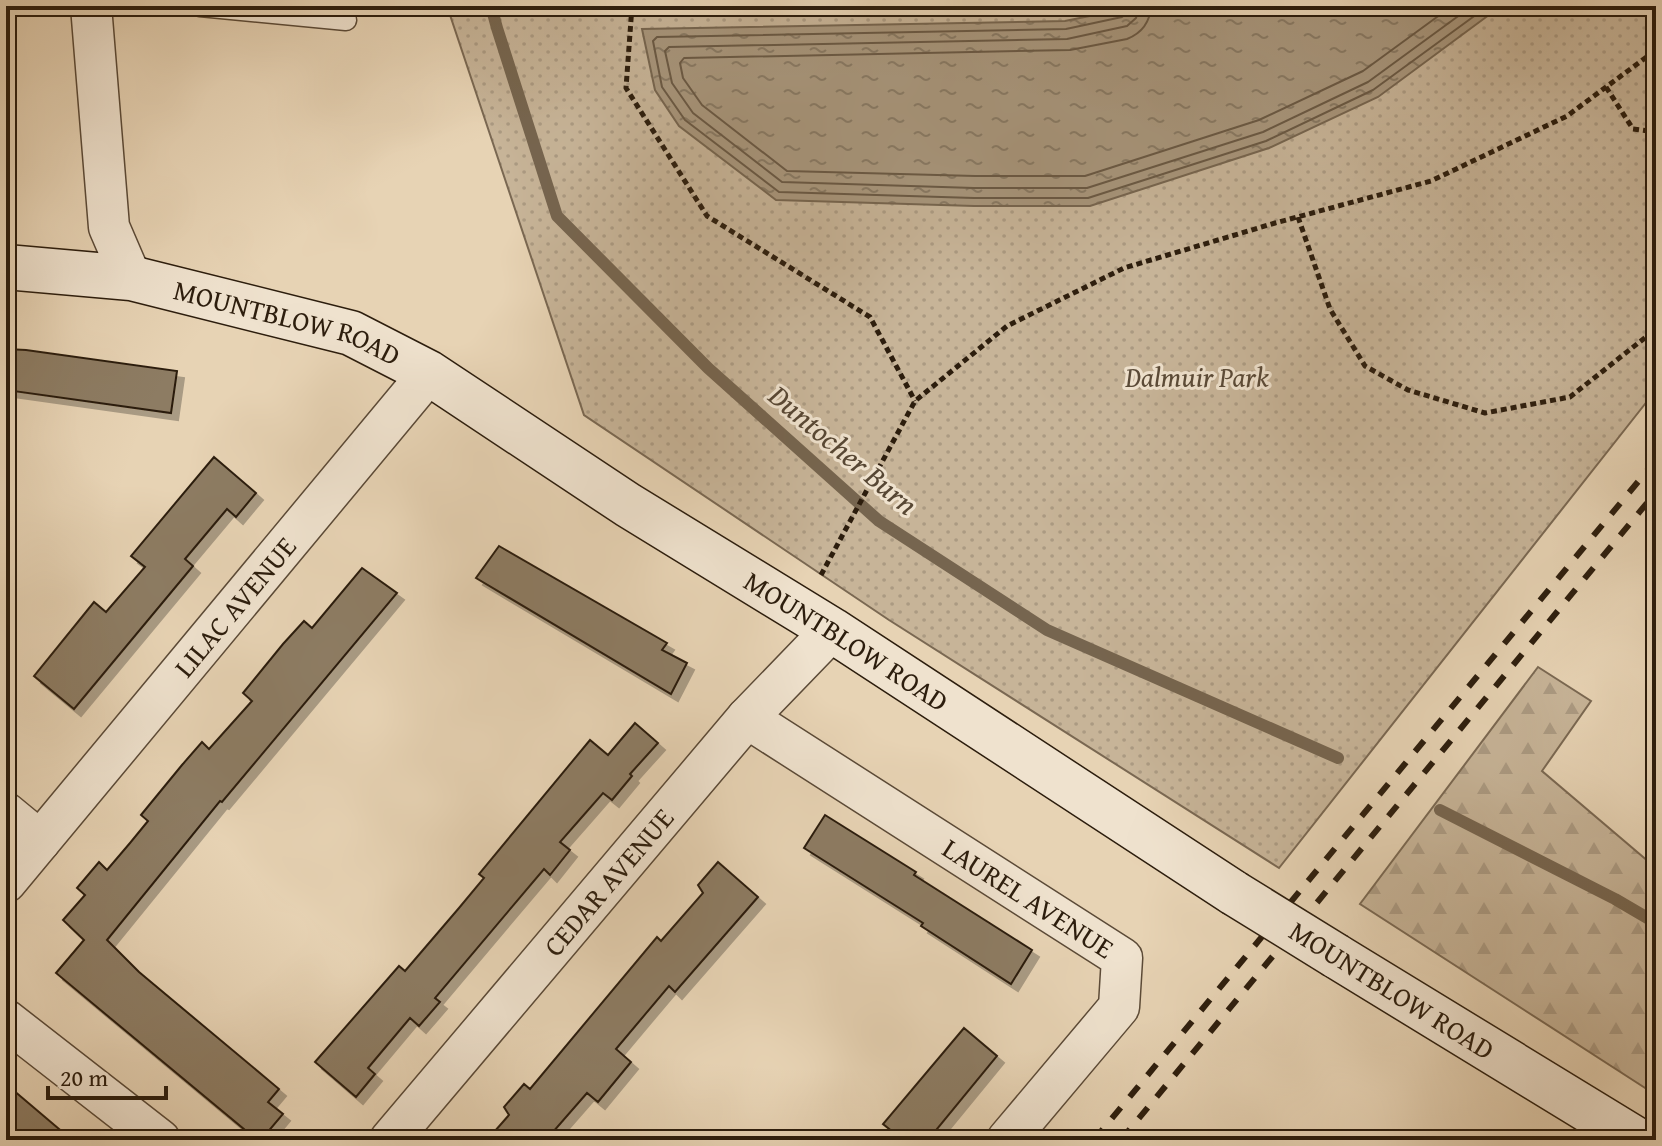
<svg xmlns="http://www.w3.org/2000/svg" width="1662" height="1146" font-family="'Gentium Book Plus',serif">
<defs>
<pattern id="forest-firs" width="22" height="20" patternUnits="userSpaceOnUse" patternTransform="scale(2)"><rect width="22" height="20" fill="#c7b498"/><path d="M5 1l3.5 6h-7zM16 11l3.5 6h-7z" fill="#ab9a82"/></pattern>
<pattern id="park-dots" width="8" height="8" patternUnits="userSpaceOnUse" patternTransform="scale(2)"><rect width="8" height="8" fill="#c7b498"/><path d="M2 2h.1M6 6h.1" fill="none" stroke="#ab9a82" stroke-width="1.8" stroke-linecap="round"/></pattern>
<pattern id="water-ripples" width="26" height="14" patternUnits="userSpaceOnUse" patternTransform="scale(2)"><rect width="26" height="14" fill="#a7957b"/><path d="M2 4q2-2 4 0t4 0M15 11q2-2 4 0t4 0" fill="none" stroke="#887963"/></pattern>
<filter id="shadow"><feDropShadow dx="7" dy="7" stdDeviation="0" flood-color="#0004"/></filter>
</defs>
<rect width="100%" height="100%" fill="#e7d3b4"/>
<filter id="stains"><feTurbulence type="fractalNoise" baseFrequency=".0025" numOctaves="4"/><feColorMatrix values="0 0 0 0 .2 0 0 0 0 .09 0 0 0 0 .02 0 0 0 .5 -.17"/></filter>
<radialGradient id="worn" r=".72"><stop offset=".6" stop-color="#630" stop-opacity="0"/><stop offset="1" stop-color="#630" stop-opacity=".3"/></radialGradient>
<path fill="url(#forest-firs)" stroke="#7a6852" stroke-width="2" d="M1538,667L1591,701L1542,771L1656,868V1095L1360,904Z"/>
<path fill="url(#park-dots)" stroke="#7a6852" stroke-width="2" d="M447,6H1656V390L1279,868L889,620L584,415Z"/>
<path fill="url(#water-ripples)" stroke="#76654f" stroke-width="2" d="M1139,6H1501L1378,97L1269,148L1090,206H974L776,200L679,126L655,90L642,29L1065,21Z"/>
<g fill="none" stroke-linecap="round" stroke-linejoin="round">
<path stroke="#6a5944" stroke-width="2" d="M1129,6L1127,13L1122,17L1066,29L657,37L653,41L662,87L685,120L779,192L974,198H1088L1266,141L1373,90L1488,6
M1139,6L1136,18L1127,26L1067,39L669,47L665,51L672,83L693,113L782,182L974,188H1087L1263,132L1368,82L1472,6
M1151,6C1150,23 1142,33 1127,39L1070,50L684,58L680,63L683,78L702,105L787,171L975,176H1085L1259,120L1363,71L1452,6"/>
<path stroke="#76654f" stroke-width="12" d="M491,6L497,28L557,216L708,368L879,521L1047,630L1338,758
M1440,810L1615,899L1656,923"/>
</g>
<path fill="#8d7c64" stroke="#2c1d0d" stroke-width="2" filter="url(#shadow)" d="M6,349L26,350L177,371L171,413L6,390Z
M214,457L256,493L236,517L227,509L185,559L193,566L74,709L34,676L94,602L106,612L145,567L131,556Z
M499,546L667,643L662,650L687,663L671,694L476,578Z
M362,568L397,593L222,802L220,801L107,940L139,972L279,1089L268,1102L283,1114L261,1140H257L56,973L84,940L63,920L85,895L77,888L99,862L107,870L130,843L148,821L141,815L182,765L202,742L209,749L252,701L243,693L283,644L304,621L312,628Z
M635,723L658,743L630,774L632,776L612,800L603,793L582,817L560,842L570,850L550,875L544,869L435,998L440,1002L419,1026L410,1018L368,1068L375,1074L356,1097L315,1062L399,966L405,971L459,908L484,878L479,874L590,740L608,755Z
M825,815L916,872L914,875L1032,950L1011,984L921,926L923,923L804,848Z
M718,862L758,897L675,992L669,986L616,1049L631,1062L598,1102L587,1093L546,1140H487L509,1115L504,1107L524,1084L530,1089L657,937L661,941L703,893L698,885Z
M964,1028L997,1056L928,1140H903L883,1124Z
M6,1084L72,1140H6Z"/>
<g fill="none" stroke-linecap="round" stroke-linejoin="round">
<g stroke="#5b4a37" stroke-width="23">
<path id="lane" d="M200,6L346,20"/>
</g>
<g stroke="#5b4a37" stroke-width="43">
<g id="street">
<path d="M91,6L109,227L131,278"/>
<path id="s1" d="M747,718L1122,958L1119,1007L1007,1140"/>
<path d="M6,813L40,841"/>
<path id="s2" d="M6,882L429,373"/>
<path d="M6,1020L160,1140"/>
<path id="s3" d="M390,1140L747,718L832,630"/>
</g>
</g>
<g stroke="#2c1d0d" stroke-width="47">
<g id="secondary">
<path id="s4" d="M6,267L131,278L351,333L429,373L628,505L832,630L1234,893"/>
<path d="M1336,956L1637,1140"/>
</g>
</g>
<path stroke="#2c1d0d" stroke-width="5" stroke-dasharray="6 4" stroke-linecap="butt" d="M632,6L626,88L707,216L870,317L915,401
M1654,6L1656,10
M1606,87L1633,129L1656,132
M6,206L10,228
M1298,217L1330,309L1365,366L1408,390L1485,413L1570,397L1656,329
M821,575L915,401L1007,326L1124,268L1275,223L1431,181L1567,116L1656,50"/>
<use href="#lane" stroke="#efe2ce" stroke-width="20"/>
<use href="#street" stroke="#efe2ce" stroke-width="40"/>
<use href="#secondary" stroke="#efe2ce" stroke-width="44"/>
<path stroke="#2c1d0d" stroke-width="6" stroke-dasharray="14 14" stroke-linecap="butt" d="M1094,1140L1656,460
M1121,1140L1656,492"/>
<g stroke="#2c1d0d" stroke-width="47" stroke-linecap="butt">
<path id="secondary-bridge" d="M1234,893L1336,956"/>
</g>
<use href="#secondary-bridge" stroke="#efe2ce" stroke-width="44"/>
</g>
<g text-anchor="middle" stroke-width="6" stroke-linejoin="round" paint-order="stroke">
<g font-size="28" fill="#2c1d0d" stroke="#efe2ce">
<text dy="10" stroke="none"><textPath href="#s4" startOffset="288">MOUNTBLOW ROAD</textPath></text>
<text dy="10" stroke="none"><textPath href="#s2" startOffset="358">LILAC AVENUE</textPath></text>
<text dy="10" stroke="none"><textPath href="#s4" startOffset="936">MOUNTBLOW ROAD</textPath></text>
<text dy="10" stroke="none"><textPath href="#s3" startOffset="338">CEDAR AVENUE</textPath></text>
<text dy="10" stroke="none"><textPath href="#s1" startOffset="334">LAUREL AVENUE</textPath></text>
<text transform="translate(1392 990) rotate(32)" y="10">MOUNTBLOW ROAD</text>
</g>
<g font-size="28" font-style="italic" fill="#5a4a37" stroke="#efe2ce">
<text x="1197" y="387">Dalmuir Park</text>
</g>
<g font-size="30" font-style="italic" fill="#574734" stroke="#efe2ce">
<text transform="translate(843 450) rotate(40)" y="10">Duntocher Burn</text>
</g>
</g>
<rect width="1662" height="1146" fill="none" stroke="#e7d3b4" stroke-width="32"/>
<rect x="8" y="8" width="1646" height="1130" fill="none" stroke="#2c1d0d" stroke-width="4"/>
<rect x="16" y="16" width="1630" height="1114" fill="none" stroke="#2c1d0d" stroke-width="2"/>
<path d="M48 1086v12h118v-12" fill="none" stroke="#2c1d0d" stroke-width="4"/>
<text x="60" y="1086" font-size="24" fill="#2c1d0d" stroke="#efe2ce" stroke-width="6" paint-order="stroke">20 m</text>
<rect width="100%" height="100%" filter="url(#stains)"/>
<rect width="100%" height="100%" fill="url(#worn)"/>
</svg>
